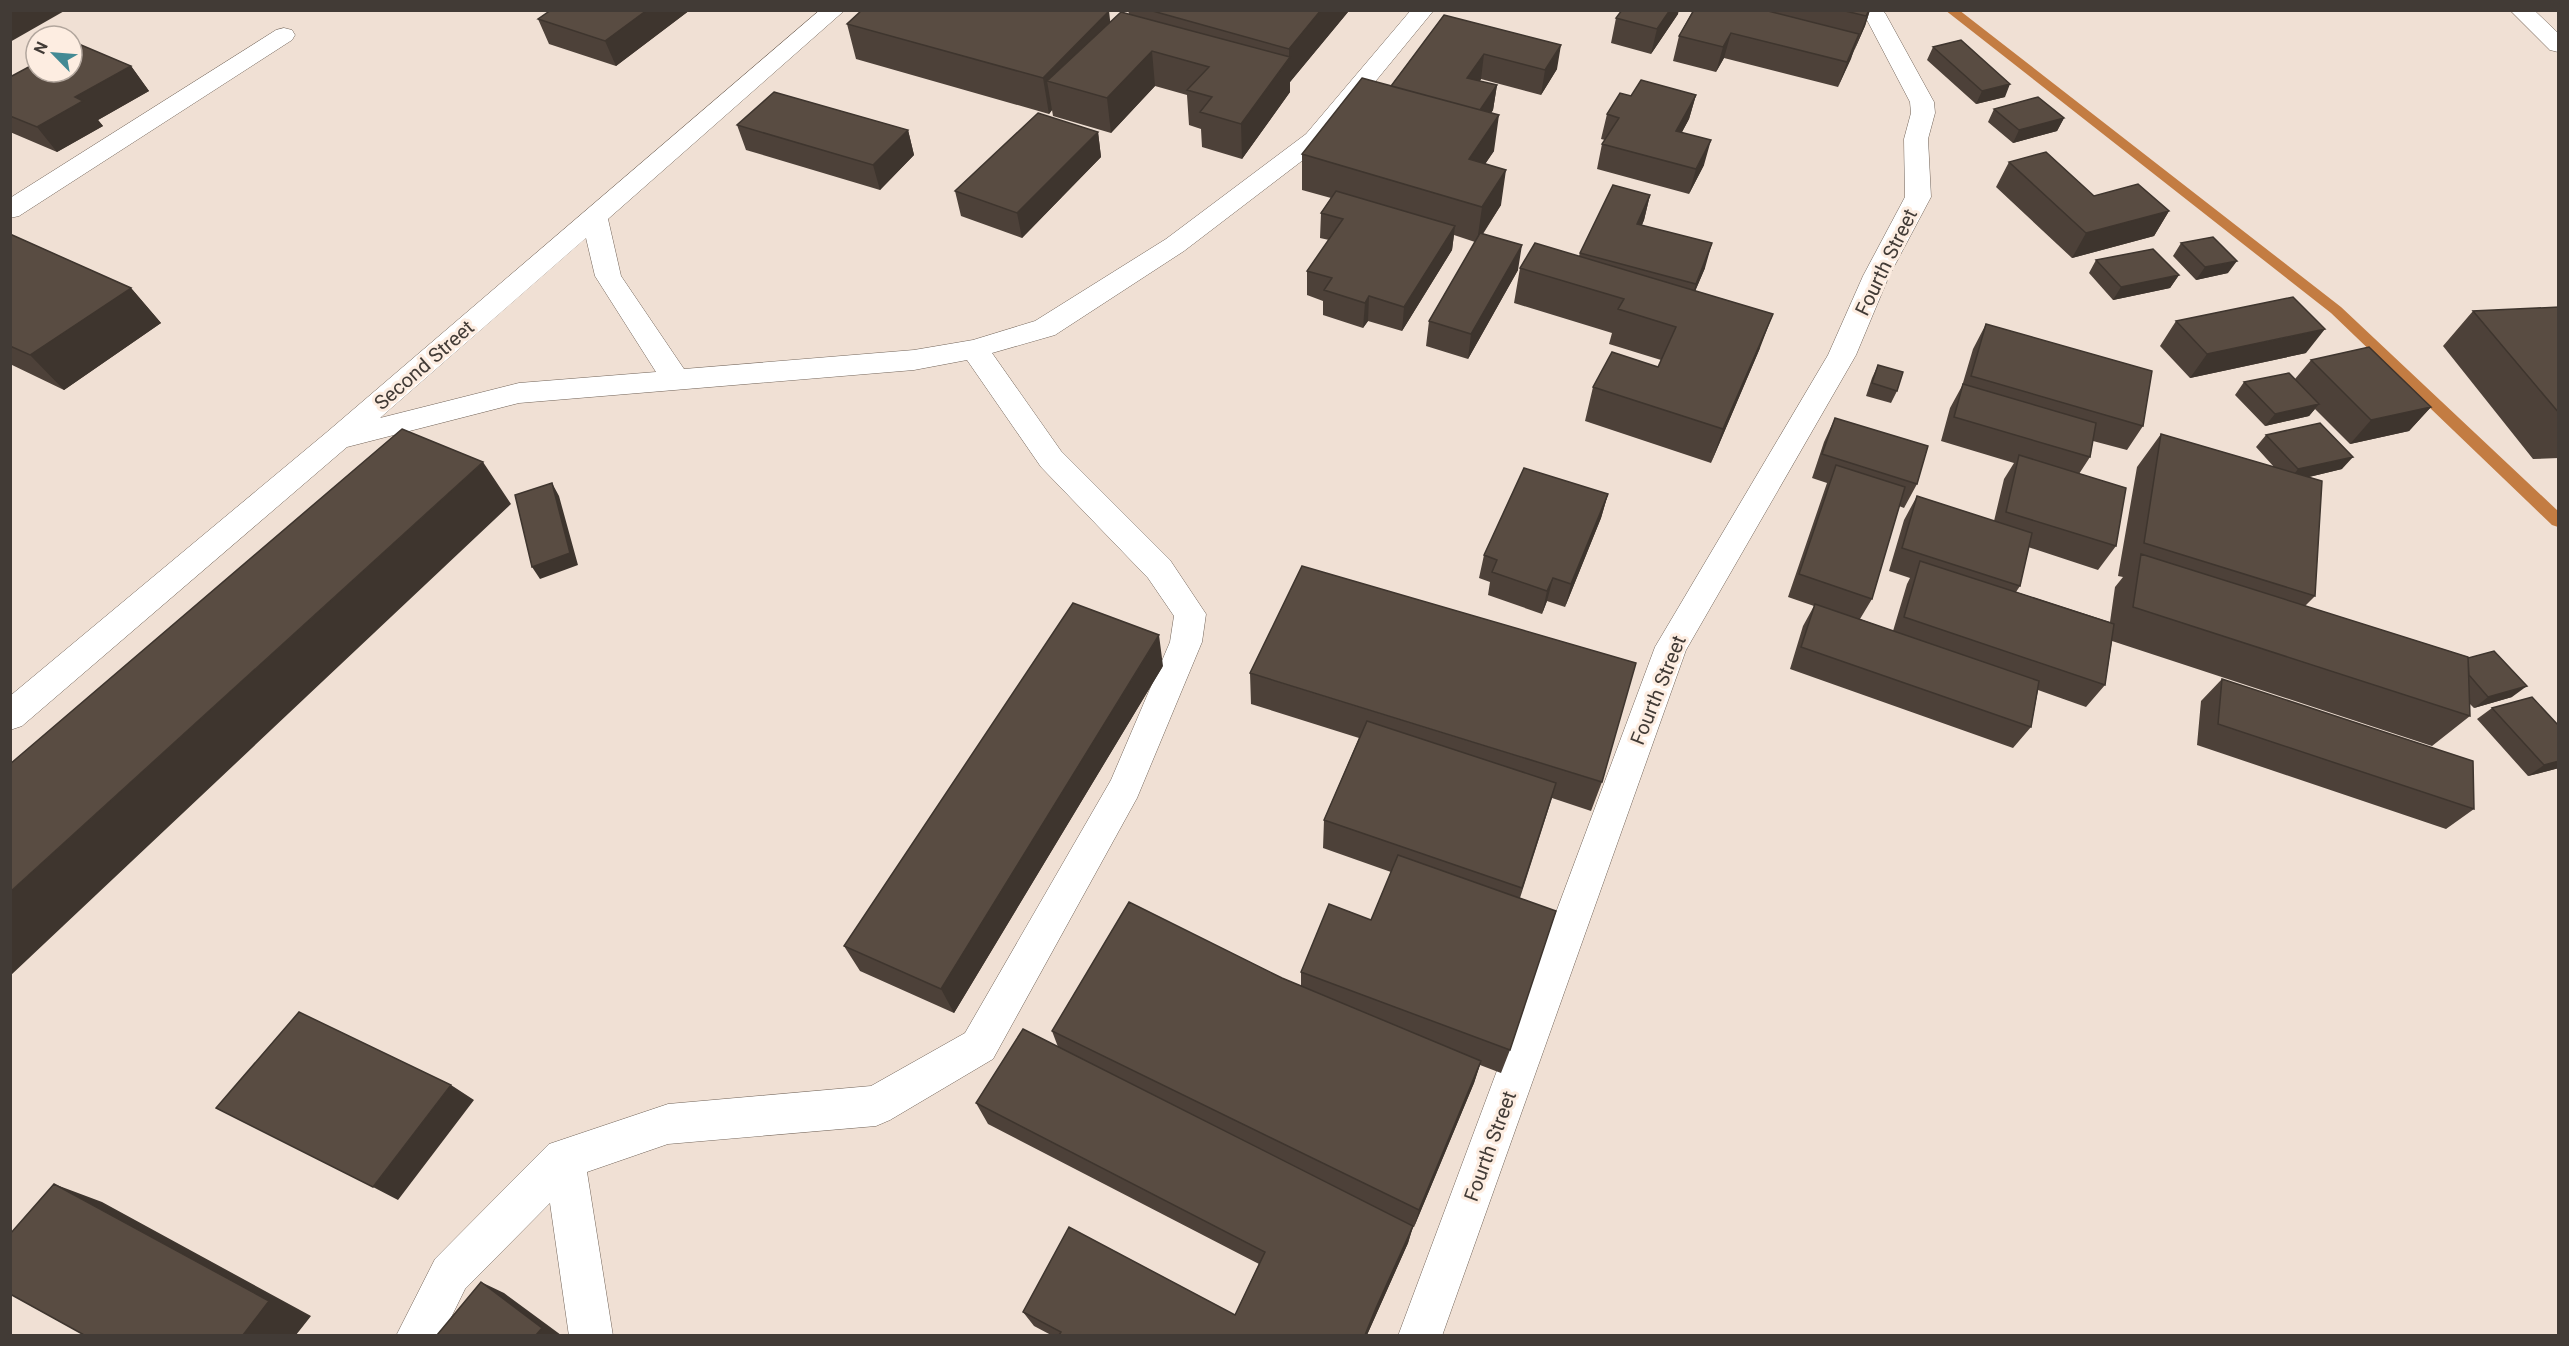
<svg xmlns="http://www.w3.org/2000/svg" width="2569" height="1346" font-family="Roboto,sans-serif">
<rect width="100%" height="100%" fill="#f0e0d4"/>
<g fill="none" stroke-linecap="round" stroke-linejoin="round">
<path fill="#c37c42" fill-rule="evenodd" d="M1945,10H1959L2341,307L2558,511V527L2552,525L2331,313Z"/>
<g stroke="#726459" stroke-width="1">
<path id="minor" d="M820,10H845L608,219L621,276L684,369L914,350L973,340L1035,321L1166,239L1306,134L1411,10H1434L1324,144L1184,251L1055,335L992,353L1061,451L1170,560L1206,614L1202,642L1137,798L993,1059L890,1120L876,1126L668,1144L587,1172L613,1336H569L550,1203L465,1289L442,1336H396L435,1259L549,1144L668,1104L871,1086L965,1033L1111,780L1170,642L1174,616L1148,578L1041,467L967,360L914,370L519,403L347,447L22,726L10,730V696L327,432ZM586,238L595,276L656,372L519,383L380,418Z
M1859,10H1882L1885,13L1934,102L1935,113L1928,139L1931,197L1889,276L1856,355L1686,650L1442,1336H1398L1655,647L1828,355L1863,276L1905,197L1904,139L1911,113L1910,102L1867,20Z
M2510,10H2534L2558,33V52L2550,50Z
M284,28L292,30L295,35L292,40L19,216L10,218V198L276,30Z"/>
</g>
<use href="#minor" fill="#fff" fill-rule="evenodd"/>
</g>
<path fill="#4d4139" d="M551,10H690L616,66L549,44L538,19Z
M1128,10H1348V12L1290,82V92L1242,159L1202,147L1201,129L1189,125L1187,95L1155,86L1111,133L1053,116L1052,110L1049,114L856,59L847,24L1110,22L1129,14Z
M1693,10H1870L1865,26L1838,87L1724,58L1716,72L1673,61L1679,36Z
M1678,14L1651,54L1611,43L1616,18Z
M1444,15L1557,69L1541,95L1481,79L1480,81L1497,85L1493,110L1491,113L1494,151L1485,164L1501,205L1483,234L1518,270L1468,359L1426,346L1429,321L1475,242L1454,235L1452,250L1402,331L1368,321L1363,328L1323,315V301L1307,295V271L1329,240L1320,238L1321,213L1331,198L1302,190V154L1391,86Z
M1933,47L2005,97L1976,104L1927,60Z
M131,66L149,91L98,120L103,126L57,152L10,132V77Z
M1696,95L1689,119L1682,132L1704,165L1689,194L1597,169L1602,144L1605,140L1601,139L1607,114L1631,96Z
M1994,109L2064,118L2057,131L2013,143L1988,122Z
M737,125L908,130L914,155L880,190L746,150Z
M1098,132L1101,157L1022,238L961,216L955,191Z
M2009,162L2094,196L2169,211L2154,236L2072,258L1996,187Z
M1650,195L1644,220L1642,225L1705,268L1695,291L1760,348L1711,463L1585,421L1593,387L1658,367L1661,360L1609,344L1612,333L1514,303L1520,268L1579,256L1580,253Z
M10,234L131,288L161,323L64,390L10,364Z
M2181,243L2228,273L2196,280L2173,256Z
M2096,260L2179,275L2170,288L2113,300L2089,273Z
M2559,307V458L2533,459L2443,346L2473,311Z
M2176,321L2306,353L2190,378L2160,346Z
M1986,324L2143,426L2127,450L2093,441L2090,457L2079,474L2116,546L2098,570L2028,547L2020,586L2016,592L2110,622L2115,587L2123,577L2118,576L2137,467L2161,434L2274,467L2256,447L2266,435L2342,469L2309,477L2315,596L2305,606L2468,657L2512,697L2474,708L2469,703L2470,716L2432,746L2112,641L2105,685L2086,707L2038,690L2031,727L2013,748L1790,669L1803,626L1814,606L1788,597L1827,483L1812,478L1824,442L1835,418L1917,484L1904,508L1899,506L1872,599L1860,619L1893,631L1907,584L1910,578L1889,571L1904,520L1917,496L1994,521L2004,479L2014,463L1941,441L1950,408L1962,386L1973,349Z
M2311,360L2431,407L2409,431L2350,444L2315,409L2309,416L2265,426L2235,395L2244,382L2295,379Z
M1878,365L1897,391L1891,403L1866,396L1872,378Z
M1608,494L1601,518L1565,607L1547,601L1542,614L1488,595L1490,582L1479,578L1484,555Z
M1163,666L954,1013L860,971L844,946Z
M1250,673L1602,782L1591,811L1552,798L1520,898L1510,1050L1501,1073L1480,1065L1474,1083L1414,1227H1413L1408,1243L1367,1335H1051L1034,1326L1023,1312L1235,1315L1259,1264L988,1124L976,1103L1058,1047L1052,1031L1282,978L1301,986V972L1371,920L1391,872L1323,848L1324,820L1359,738L1251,704Z
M2222,679L2474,809L2446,829L2197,745L2201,701Z
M2492,708L2559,726V768L2528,776L2477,719Z"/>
<path fill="#3e352e" d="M10,10H66L10,42Z
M647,10H690L616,66L605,41Z
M1321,10H1348V12L1290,82V92L1242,159L1241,124L1289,59V49Z
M1670,10H1679L1678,14L1651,54L1657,29Z
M1869,10H1870L1865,26L1854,51Z
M1109,11L1113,46L1047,81L1052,110L1049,114L1043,78Z
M1731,33L1724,58L1716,72L1723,47Z
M1859,34L1851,59L1838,87L1847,62Z
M1561,45L1557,69L1541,95L1545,70Z
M1152,51L1155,86L1111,133L1107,98Z
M1484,54L1481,79L1465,102L1467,78Z
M131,66L149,91L98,120L103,126L57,152L37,127L75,97Z
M2010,84L2005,97L1976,104L1982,91Z
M1497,85L1493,110L1475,138L1478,113Z
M1696,95L1689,119L1669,156L1676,131Z
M1499,115L1494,151L1464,195L1469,159Z
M2064,118L2057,131L2013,143L2019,130Z
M908,130L914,155L880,190L873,165Z
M1098,132L1101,157L1022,238L1017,213Z
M1711,140L1704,165L1689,194L1696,169Z
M1506,170L1501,205L1477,242L1482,207Z
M1650,195L1644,220L1631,249L1637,224Z
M2169,211L2154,236L2072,258L2086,233Z
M1455,226L1452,250L1402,331L1404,307Z
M1712,243L1705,268L1688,308L1696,284Z
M1522,245L1518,270L1468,359L1471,334Z
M2237,261L2228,273L2196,280L2205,267Z
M2179,275L2170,288L2113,300L2121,287Z
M131,288L161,323L64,390L30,355Z
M1369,296L1368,321L1363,328L1365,303Z
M1773,314L1760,348L1711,463L1723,429Z
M2325,329L2306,353L2190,378L2207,354Z
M2319,404L2309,416L2265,426L2275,414Z
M2431,407L2409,431L2350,444L2371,420Z
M2353,457L2342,469L2288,482L2298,469Z
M483,462L511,504L10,976V892Z
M552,483L559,496L578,565L540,579L532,567Z
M1608,494L1601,518L1565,607L1571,584Z
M1553,578L1547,601L1542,614L1547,591Z
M1159,635L1163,666L954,1013L941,989Z
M2527,686L2512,697L2474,708L2488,697Z
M2559,761V768L2528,776L2544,765Z
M1481,1061L1474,1083L1414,1227L1419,1210Z
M451,1085L474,1100L398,1200L373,1187Z
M54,1184L102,1202L311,1316L296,1335H243Z
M1413,1226L1408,1243L1367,1335H1365L1376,1308Z
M481,1282L504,1293L561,1335H536Z"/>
<path fill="#594c42" stroke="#3e352e" stroke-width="1.5" d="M551,10H647L605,41L538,19Z
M862,10H1109V11L1043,78L847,24Z
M1149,10H1321L1289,49Z
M1622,10H1670L1657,29L1616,18Z
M1694,10H1764L1859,34L1847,62L1731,33L1723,47L1679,36Z
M1841,10H1869L1866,16Z
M1121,12L1290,57L1241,124L1200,112L1212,97L1187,90L1209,67L1152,51L1107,98L1047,81Z
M1444,15L1561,45L1545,70L1484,54L1467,78L1497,85L1480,110L1391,86Z
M1961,40L2010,84L1982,91L1933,47Z
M74,42L131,66L75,97L83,101L37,127L10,116V77L36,63V72H72V43Z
M1362,78L1499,115L1469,159L1506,170L1482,207L1302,154Z
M1641,80L1696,95L1676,131L1711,140L1696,169L1602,144L1619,118L1607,114L1620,93L1631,96Z
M774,92L908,130L873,165L737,125Z
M2038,97L2064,118L2019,130L1994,109Z
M1038,113L1098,132L1017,213L955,191Z
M2046,152L2094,196L2138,184L2169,211L2086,233L2009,162Z
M1613,185L1650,195L1637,224L1712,243L1696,284L1580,253Z
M1336,191L1455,226L1404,307L1369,296L1365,303L1324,290L1332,278L1307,271L1343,219L1321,213Z
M1480,233L1522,245L1471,334L1429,321Z
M10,234L131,288L30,355L10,346Z
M2213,237L2237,261L2205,267L2181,243Z
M1535,243L1773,314L1723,429L1593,387L1612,352L1658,367L1676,327L1618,309L1624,299L1520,268Z
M2153,249L2179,275L2121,287L2096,260Z
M2293,297L2325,329L2207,354L2176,321Z
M2559,307V413L2473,311Z
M1986,324L2152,371L2143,426L1971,376Z
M2369,347L2431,407L2371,420L2311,360Z
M1878,365L1903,372L1897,391L1872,383Z
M2289,373L2319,404L2275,414L2244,382Z
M1963,384L2096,423L2090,457L1954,417Z
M1835,418L1928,446L1917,484L1822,454Z
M2320,423L2353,457L2298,469L2266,435Z
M402,429L483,462L10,892V764Z
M2161,434L2322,481L2315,596L2144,543Z
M2019,455L2126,488L2116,546L2006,512Z
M1836,465L1905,487L1872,599L1799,574Z
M1524,468L1608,494L1571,584L1553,578L1547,591L1492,572L1497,560L1484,555Z
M552,483L570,553L532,567L515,495Z
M1917,496L2032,533L2020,586L1902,548Z
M2141,554L2468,657L2470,716L2133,607Z
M1920,561L2114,624L2105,685L1904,617Z
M1302,566L1636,663L1602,782L1250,673Z
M1073,603L1159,635L941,989L844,946Z
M1815,604L2039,681L2031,727L1801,647Z
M2494,651L2527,686L2488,697L2469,675L2468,658Z
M2222,679L2473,761L2474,809L2218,724Z
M2532,697L2559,726V761L2544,765L2492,708Z
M1367,721L1556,783L1522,888L1324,820Z
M1398,855L1556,911L1510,1050L1301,972L1329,904L1371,920Z
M1129,902L1282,978L1481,1061L1419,1210L1052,1031Z
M299,1012L451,1085L373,1187L216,1108Z
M1023,1029L1413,1226L1376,1308L1365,1335H1059L1061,1332L1023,1312L1069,1227L1235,1315L1265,1252L976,1103Z
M54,1184L269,1301L243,1335H84L10,1294V1234Z
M481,1282L542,1328L536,1335H437Z"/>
<g text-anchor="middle" stroke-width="6" stroke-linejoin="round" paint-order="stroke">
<g font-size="20" fill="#423b36" stroke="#fdede1">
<text transform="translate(1886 262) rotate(-64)" y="7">Fourth Street</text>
<text transform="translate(424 365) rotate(-41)" y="7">Second Street</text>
<text transform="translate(1658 690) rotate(-68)" y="7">Fourth Street</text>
<text transform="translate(1490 1146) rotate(-70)" y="7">Fourth Street</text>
</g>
</g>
<rect width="2569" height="1346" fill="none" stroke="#423b36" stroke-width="24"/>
<g transform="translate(54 54) rotate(295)"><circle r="28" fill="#fdede1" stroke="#b2a69d" stroke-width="1.5"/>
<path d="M0-4.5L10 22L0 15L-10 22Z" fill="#438a94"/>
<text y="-9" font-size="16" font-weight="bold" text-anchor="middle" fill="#423b36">N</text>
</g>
</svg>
